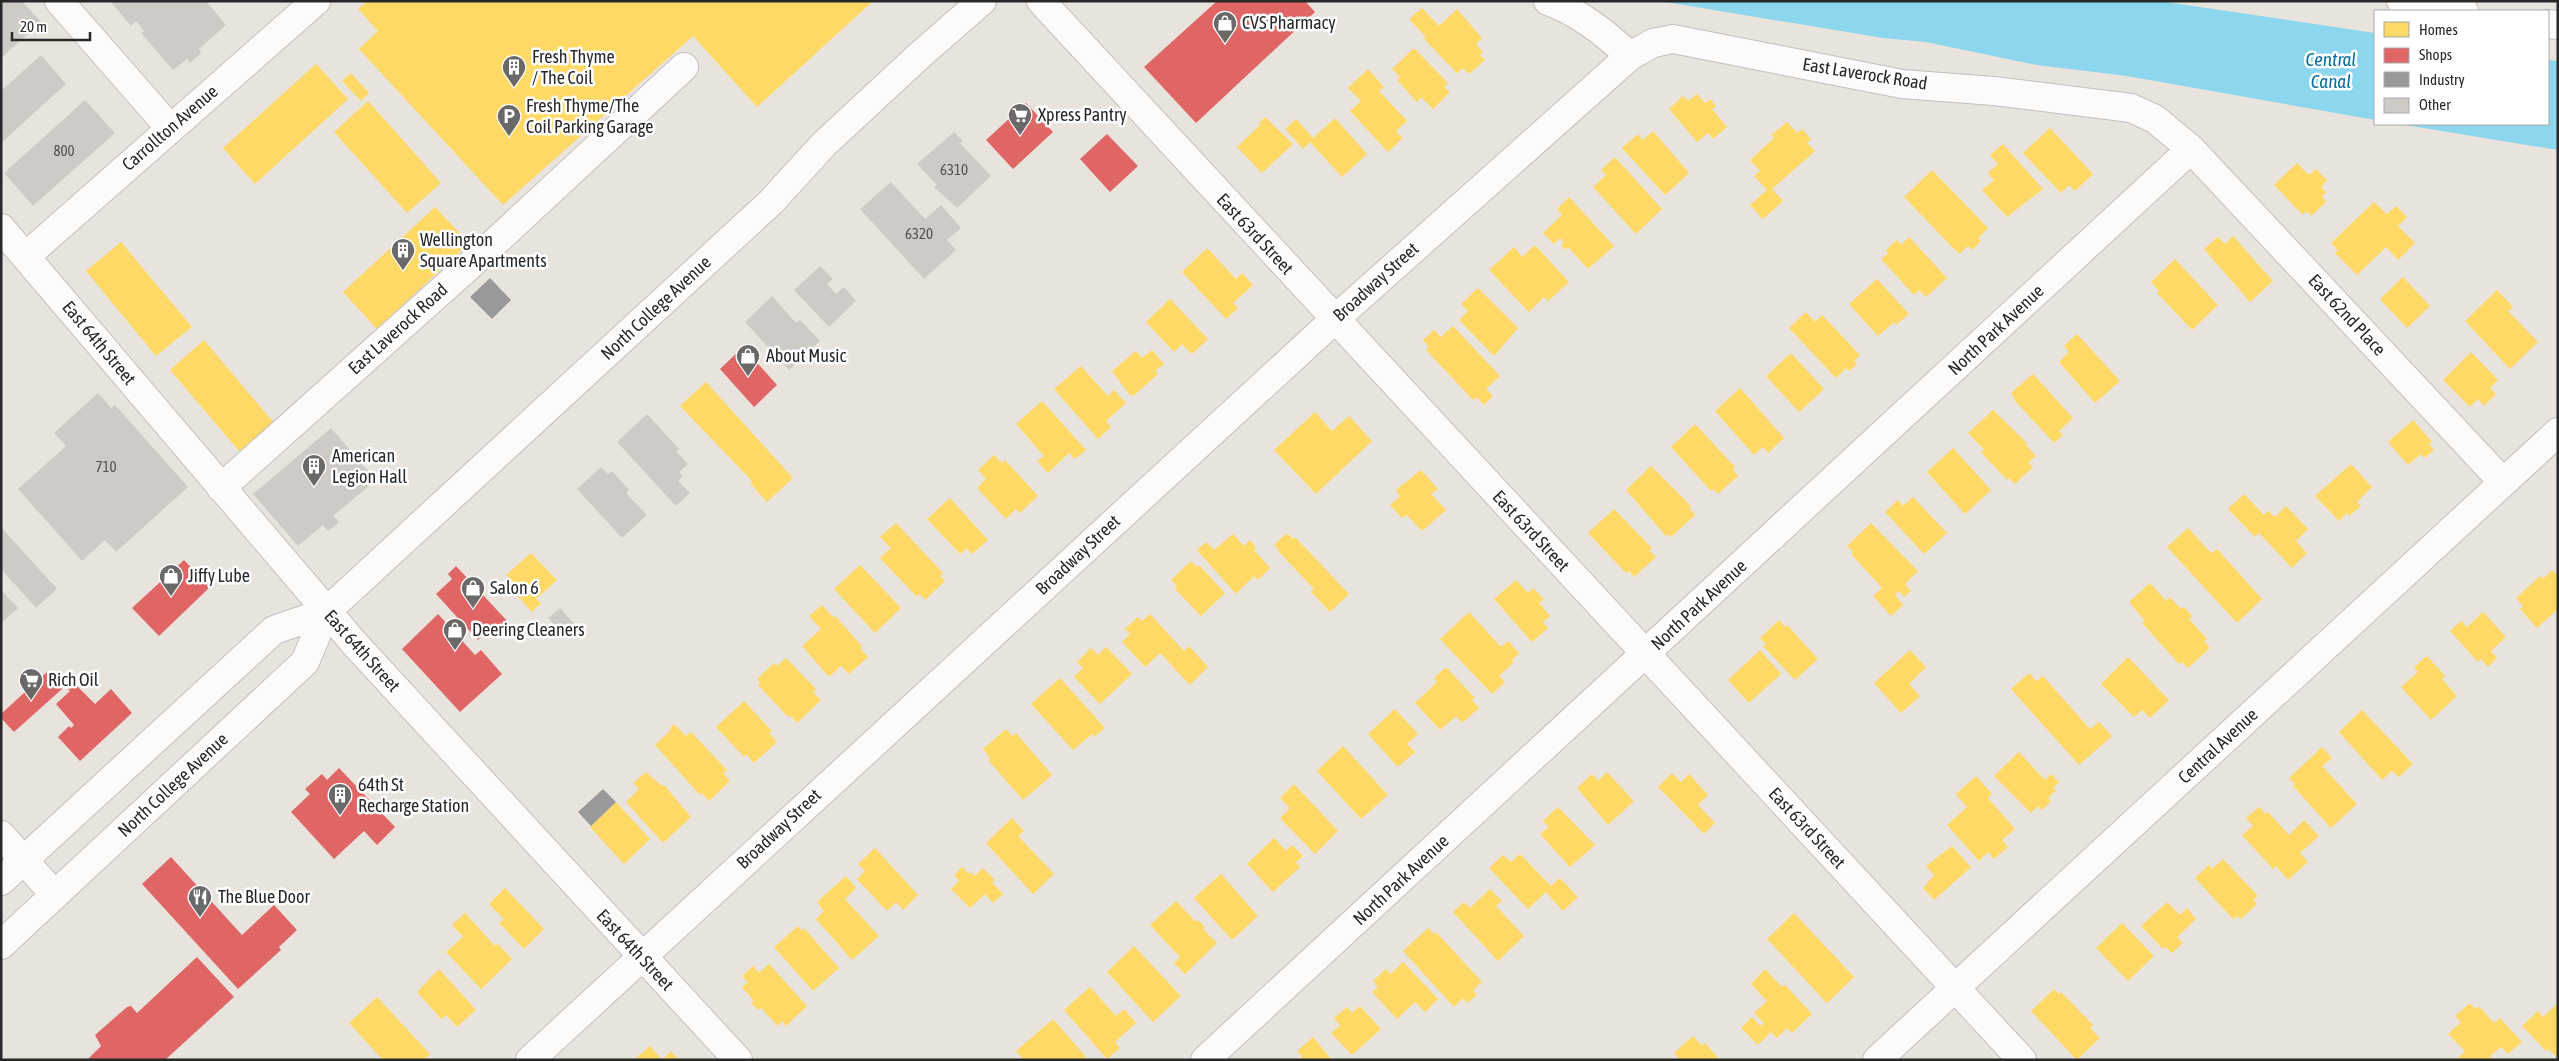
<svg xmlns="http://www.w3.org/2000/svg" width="2559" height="1061" font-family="'Asap Condensed',sans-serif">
<rect width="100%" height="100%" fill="#e8e3dd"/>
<path fill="#8cd6ee" d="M1660,1H2159L2375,33V120L2127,76L2037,65L1926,42L1883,38Z
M2548,60L2558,61V150L2399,124H2548Z"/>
<path fill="#ffd966" d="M368,1H873L757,107L693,36L503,205L359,49L378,31L358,9Z
M1422,8L1439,26L1457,9L1482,38L1476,44L1483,52L1480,55L1485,60L1469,74L1463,68L1457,73L1424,39L1426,37L1409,19Z
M1414,48L1448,83L1444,87L1450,92L1433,109L1421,97L1417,102L1397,80L1400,77L1392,69Z
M316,64L348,99L255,184L223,148Z
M1368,69L1384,87L1379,91L1407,121L1396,131L1403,138L1388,152L1350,111L1361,101L1348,88Z
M351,73L369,93L361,101L342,81Z
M1697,94L1705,103L1710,99L1716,106L1712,109L1727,127L1713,139L1708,133L1697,142L1669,109L1683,96L1688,101Z
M368,101L441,183L407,213L334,132Z
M1265,117L1293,144L1262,173L1237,147L1260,125L1259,123Z
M1335,118L1367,154L1342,177L1310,142L1303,149L1285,129L1296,119L1313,138Z
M1787,122L1797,133L1802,129L1811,139L1807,143L1815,151L1772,189L1783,201L1763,219L1750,205L1767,190L1754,176L1760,171L1750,160L1774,138L1771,135Z
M2050,128L2093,174L2075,191L2069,185L2061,193L2023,153Z
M1653,131L1689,173L1665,195L1622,148L1638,134L1643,140Z
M2003,144L2043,189L2007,217L1982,190L1994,180L1988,173L1998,164L1990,155Z
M1615,157L1662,209L1636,234L1593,187L1606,175L1601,170Z
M2297,163L2309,175L2316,169L2327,180L2321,187L2326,192L2322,197L2326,202L2311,216L2307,211L2303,215L2274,185Z
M1932,170L1988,228L1978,238L1981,241L1972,250L1968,246L1959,254L1904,197Z
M1569,197L1614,246L1588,269L1568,247L1565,250L1561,245L1564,242L1560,238L1554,244L1543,233L1562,215L1557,209Z
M2374,202L2387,214L2396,206L2407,217L2398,226L2415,243L2398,260L2386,247L2357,275L2335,253L2338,250L2331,243Z
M435,207L469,243L377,329L343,292Z
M2233,236L2273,281L2250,302L2204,249L2218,237L2225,244Z
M1909,237L1947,278L1926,297L1919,290L1914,295L1881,259L1888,253L1886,250L1897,240L1901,245Z
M121,242L192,327L156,356L86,271Z
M1535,245L1569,282L1548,301L1544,297L1529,312L1489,270L1514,247L1522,257Z
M1207,248L1236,279L1242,273L1253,285L1233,303L1238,308L1226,319L1182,272Z
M2175,259L2218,305L2192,330L2157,293L2159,291L2151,282Z
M2403,277L2430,306L2407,328L2380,299Z
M1877,279L1909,314L1896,325L1894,322L1878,336L1849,304Z
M1478,288L1518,328L1494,356L1459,320L1468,311L1461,304Z
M2497,290L2513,307L2508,311L2538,342L2510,369L2465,321Z
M1170,299L1208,339L1192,354L1182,344L1174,352L1146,322Z
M1806,312L1815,322L1822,315L1860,355L1854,361L1857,364L1849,371L1846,368L1836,378L1789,328Z
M1453,326L1500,376L1486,389L1493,396L1484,405L1476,397L1473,400L1426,350L1429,347L1423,340L1434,330L1441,337Z
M2077,334L2120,381L2095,403L2059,362L2069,352L2064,346Z
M204,340L274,423L240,452L170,370Z
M1152,350L1164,364L1155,371L1158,374L1133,396L1129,394L1112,371L1136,351L1142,358Z
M2471,352L2498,380L2490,388L2496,394L2484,406L2478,399L2470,407L2443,380Z
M1791,353L1824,389L1799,412L1766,376Z
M1081,366L1108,396L1114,390L1126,403L1106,421L1111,427L1098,439L1054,389Z
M2033,374L2073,418L2059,431L2063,435L2054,443L2016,402L2011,393Z
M706,382L793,478L767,502L750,483L752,481L680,406Z
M1740,388L1784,438L1768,453L1763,447L1754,455L1715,411Z
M1042,401L1086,450L1075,459L1069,453L1048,473L1037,461L1044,456L1016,424Z
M1993,410L2027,443L2025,444L2036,456L2028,463L2033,467L2015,484L2009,478L2007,480L1981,452L1984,450L1968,433Z
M1315,412L1332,431L1349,416L1372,441L1316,494L1274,450Z
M2413,420L2432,442L2429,444L2434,450L2424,458L2421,454L2408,465L2388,442Z
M1695,424L1735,467L1733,469L1738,476L1718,494L1713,489L1711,491L1671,447Z
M1953,448L1991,490L1965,514L1927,472Z
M994,455L1002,463L1005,460L1038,496L1020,513L1016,509L1006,519L977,488L986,479L978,470Z
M2351,464L2372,487L2357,502L2361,506L2349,516L2347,513L2339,521L2315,496Z
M1651,466L1691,506L1689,508L1695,515L1671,537L1668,534L1666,536L1626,490Z
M1421,470L1438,489L1431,494L1446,510L1422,531L1407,515L1402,518L1390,505L1400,496L1396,490Z
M2244,494L2264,515L2268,511L2275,517L2286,506L2308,529L2296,541L2307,553L2292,568L2259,533L2255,537L2228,509Z
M1913,497L1947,533L1924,554L1885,512L1898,500L1903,506Z
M950,498L988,540L972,554L967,548L960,554L927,519Z
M1614,509L1652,548L1649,550L1656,557L1634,577L1629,571L1626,573L1588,533Z
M896,523L943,573L940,576L945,581L925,600L920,594L917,597L880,558L891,548L880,537Z
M1871,523L1918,571L1905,584L1911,591L1904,597L1899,591L1895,595L1903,605L1891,616L1873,596L1882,588L1851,554L1853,552L1847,546Z
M2188,528L2211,553L2217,549L2262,599L2237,623L2167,547Z
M1287,533L1293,539L1295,537L1349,594L1330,612L1311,592L1314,589L1278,551L1279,550L1274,545Z
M1233,534L1244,546L1250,540L1256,548L1254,550L1270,568L1258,580L1254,576L1236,594L1197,550L1206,542L1214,550Z
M531,553L557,580L536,599L541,603L532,612L514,592L519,588L506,575Z
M1191,561L1197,567L1199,565L1225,593L1201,616L1175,589L1177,586L1171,580Z
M860,565L901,608L875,633L834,589Z
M2552,570L2558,576V609L2537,628L2520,609L2523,606L2516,598L2540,576L2543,579Z
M1516,580L1528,593L1533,588L1544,599L1539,603L1550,616L1543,622L1548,628L1532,642L1494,599Z
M2150,583L2166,601L2170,597L2181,609L2184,607L2192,616L2189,619L2207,639L2204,641L2210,648L2188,668L2182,662L2179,664L2142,623L2145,621L2129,602Z
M822,605L833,617L835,616L862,646L860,648L868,657L849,674L841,666L829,677L802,646L821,629L809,616Z
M1469,612L1501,647L1508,641L1519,653L1512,660L1514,662L1499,676L1505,682L1492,694L1440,639Z
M2483,612L2506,637L2491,651L2497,658L2488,667L2481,659L2478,662L2450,631L2461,621L2467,627Z
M1150,614L1184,651L1189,646L1208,667L1190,685L1160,653L1145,667L1122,642L1130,634L1125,629L1138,617L1142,621Z
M1779,620L1785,627L1787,625L1818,659L1795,680L1763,646L1766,644L1760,638Z
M1106,647L1132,674L1100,704L1074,677L1083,668L1077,662L1091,648L1098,655Z
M1760,650L1781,674L1749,703L1728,680Z
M1910,650L1926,667L1909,684L1920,696L1901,713L1874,683Z
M2427,656L2445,676L2442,679L2457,696L2431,720L2401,687L2418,672L2414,667Z
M2128,657L2169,700L2150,718L2142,710L2134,717L2101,684Z
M786,658L816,689L813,692L821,700L797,723L790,715L788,717L758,685L760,683L757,679L774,663L777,666Z
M1446,667L1475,698L1472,700L1479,708L1462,723L1456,716L1440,730L1415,703L1437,682L1434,678Z
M2029,673L2036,681L2043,676L2090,729L2099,722L2112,736L2079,765L2011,689Z
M1060,678L1105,728L1094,737L1092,734L1073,750L1031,704Z
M744,701L772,731L769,733L777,742L754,763L746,754L744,757L716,727Z
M1395,709L1418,734L1407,744L1415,752L1398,767L1368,734Z
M2362,710L2413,764L2399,777L2392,771L2382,780L2339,732Z
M674,724L686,736L691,732L727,770L723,773L730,781L709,801L702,793L700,795L655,745L671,730L670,728Z
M1006,729L1012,736L1016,733L1052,775L1023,800L988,760L990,758L983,749Z
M1343,746L1388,795L1361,819L1317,771Z
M2322,747L2332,758L2322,766L2357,804L2331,828L2293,786L2295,784L2289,778Z
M2019,752L2045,780L2051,774L2059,782L2053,788L2056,790L2048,798L2051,801L2042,810L2038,806L2031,813L1994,776Z
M646,772L662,786L664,785L691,817L663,843L626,802L639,789L633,783Z
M1607,772L1634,801L1608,825L1577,788L1592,774L1598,781Z
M1672,773L1681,782L1689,774L1708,795L1698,805L1715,823L1704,834L1658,787Z
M1976,776L1992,794L1988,798L2015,829L2002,840L2008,847L1994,859L1988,852L1979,861L1947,825L1967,807L1956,794Z
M1294,784L1338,831L1315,854L1280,818L1290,808L1280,798Z
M616,802L650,839L624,864L590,827Z
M1558,807L1595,845L1570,867L1540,834L1549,827L1543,821Z
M2259,807L2266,814L2268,812L2289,835L2304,820L2319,836L2300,853L2308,862L2288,880L2276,866L2273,869L2242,835L2253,826L2246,818Z
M1012,818L1024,831L1018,836L1054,874L1033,894L986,843Z
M1274,838L1286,851L1292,845L1303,856L1296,862L1300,867L1273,892L1247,864Z
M1952,846L1971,867L1934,900L1923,888L1934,875L1926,866Z
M875,848L918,895L903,910L896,902L887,911L857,879L865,871L858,864Z
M1520,854L1551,886L1560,878L1578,897L1563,911L1546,892L1528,909L1489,868L1503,855L1511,862Z
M2223,859L2258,896L2253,900L2257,904L2241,919L2237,916L2233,919L2195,878L2209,865L2212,869Z
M962,867L969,874L971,872L975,876L983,868L995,880L992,882L1003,894L993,903L985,894L970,908L951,889L959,881L954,875Z
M1221,874L1258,916L1232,940L1194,898Z
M846,876L856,888L845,899L879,936L852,960L816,919L824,911L817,902Z
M505,888L544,929L524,949L499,923L504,919L489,904Z
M1490,889L1502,901L1496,906L1524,936L1498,961L1453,912L1464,902L1470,908Z
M1176,901L1196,922L1198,920L1205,927L1203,929L1217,943L1185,974L1174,963L1180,957L1150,925Z
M2167,902L2180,915L2187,908L2196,919L2177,937L2183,943L2172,953L2166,947L2163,949L2141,926Z
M465,913L495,946L498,944L512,959L481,989L446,952L463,937L452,925Z
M1794,913L1854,977L1827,1003L1767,939Z
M2122,923L2154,956L2128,981L2096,948Z
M798,926L802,931L804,928L839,968L813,991L774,947Z
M1428,928L1434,934L1437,933L1482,982L1473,990L1477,995L1467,1003L1463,998L1454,1007L1403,951Z
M1134,946L1181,996L1153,1022L1107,972Z
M1403,962L1438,999L1425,1012L1415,1002L1397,1019L1372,992L1378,987L1373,981L1386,969L1391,974Z
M769,964L807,1006L786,1026L782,1021L778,1026L761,1008L758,1010L751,1003L754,1001L742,987L748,982L742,976L753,966L759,973Z
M439,969L476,1010L457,1027L446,1015L441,1019L417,992Z
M1765,969L1782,987L1785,985L1812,1014L1792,1033L1787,1028L1777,1038L1771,1032L1758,1045L1741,1028L1752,1017L1760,1026L1764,1023L1754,1013L1767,1001L1751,984Z
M1090,987L1116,1016L1124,1009L1136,1023L1115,1042L1120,1048L1107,1059L1064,1010Z
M2054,989L2059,994L2061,992L2093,1025L2090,1028L2100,1038L2077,1060L2031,1011Z
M377,997L430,1054L424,1060H383L349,1023Z
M2470,1003L2475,1009L2479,1006L2494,1023L2500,1018L2522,1042L2508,1054L2501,1047L2490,1056L2493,1060H2456L2465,1051L2448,1034L2461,1022L2455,1016Z
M2558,1003V1058L2548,1049L2546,1051L2522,1026L2538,1011L2543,1017Z
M1360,1006L1381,1029L1352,1055L1331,1033L1340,1025L1334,1018L1347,1007L1352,1013Z
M1053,1019L1086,1057L1082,1060H1024L1016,1051Z
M1693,1036L1702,1046L1705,1043L1720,1060H1680L1674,1053Z
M1313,1037L1332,1060H1300L1302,1056L1297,1051Z
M650,1046L662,1060L671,1051L679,1060H634Z"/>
<path fill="#e06666" d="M1217,1H1305L1315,12L1196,123L1144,67Z
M1026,103L1053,132L1013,169L986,140Z
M1107,134L1138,166L1110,192L1080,159Z
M743,347L777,385L754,407L720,369Z
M184,560L210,587L159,636L132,608Z
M456,566L510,624L499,634L492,627L478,640L436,594L452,579L448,574Z
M438,614L475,655L481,650L502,674L460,712L402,649Z
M47,672L62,689L14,732L1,718V714Z
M74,683L95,704L111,689L132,713L80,761L58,737L69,726L71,728L74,725L56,704L70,691L68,689Z
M339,768L395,827L377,845L364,831L334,859L291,812L310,794L305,789L322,774L327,780Z
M171,857L242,935L274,905L297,930L279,947L281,950L238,989L142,884Z
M197,957L234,997L165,1060H87L101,1046L95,1035L127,1007L131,1006L137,1013Z"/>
<path fill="#999" d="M490,278L511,300L492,319L470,297Z
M603,789L616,802L591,826L578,812Z"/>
<path fill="#cecbc7" d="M1,1H22L41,22L1,58Z
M110,1H206L226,25L199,49L201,53L190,63L187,59L173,70L141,33L144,31L136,21L131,26Z
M41,55L66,84L1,143V91Z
M85,100L115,133L33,206L4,173Z
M954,132L963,141L960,143L991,176L957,208L934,187L937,185L917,164Z
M891,182L925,219L941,205L961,228L947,240L956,250L924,279L860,209Z
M820,266L833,279L827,284L836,294L844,287L856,301L829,327L794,290Z
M772,296L796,323L800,320L820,341L789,370L745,322Z
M98,393L111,408L115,405L188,487L116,552L105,540L82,561L18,489L66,446L54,433Z
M647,414L679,449L676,451L688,464L679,472L683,476L678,481L690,493L676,506L617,442Z
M331,428L376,480L333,516L339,522L334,527L328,531L323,525L298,546L253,494Z
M601,467L608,474L612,471L620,480L629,490L626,493L647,515L622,538L577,489Z
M1,527L57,589L36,608L1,569Z
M1,590L18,608L1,623Z
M560,608L577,627L565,637L548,618Z"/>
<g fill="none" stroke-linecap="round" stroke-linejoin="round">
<g stroke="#c1bfbf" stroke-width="30">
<path id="minor" d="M59,1L170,128
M1041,1L2022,1060
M1548,1C1579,12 1606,34 1630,56L1653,43L1673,39L1902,84L1994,91L2131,108L2155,119L2191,149L2503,482
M1,228L354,643L738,1060
M26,256L316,1
M221,488L479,257L684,67
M1,835L55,895
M530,1060L1334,320L1630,56
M1205,1060L2191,149
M1877,1060L2558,432"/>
</g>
<g stroke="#c1bfbf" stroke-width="30">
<path id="secondary" d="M2401,1L2464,11
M2548,24L2558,25
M1,881L274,630L326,612
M1,945L305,662L326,612L771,202L824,144L920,55L982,1"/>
</g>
<use href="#minor" stroke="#fcfbfa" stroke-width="28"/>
<use href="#secondary" stroke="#fcfbfa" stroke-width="28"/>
</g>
<defs>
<g id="shop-pin" transform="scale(1.25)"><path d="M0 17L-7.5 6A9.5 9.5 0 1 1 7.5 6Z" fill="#6b6967" stroke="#fff"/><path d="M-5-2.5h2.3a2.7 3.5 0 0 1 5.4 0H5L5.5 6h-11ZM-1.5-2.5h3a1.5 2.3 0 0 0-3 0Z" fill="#fff"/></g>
<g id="building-pin" transform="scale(1.25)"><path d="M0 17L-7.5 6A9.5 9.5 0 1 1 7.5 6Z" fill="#6b6967" stroke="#fff"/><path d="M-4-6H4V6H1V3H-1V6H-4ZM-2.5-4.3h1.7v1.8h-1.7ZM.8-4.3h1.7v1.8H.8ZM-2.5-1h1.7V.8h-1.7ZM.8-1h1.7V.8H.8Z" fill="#fff"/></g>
<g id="supermarket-pin" transform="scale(1.25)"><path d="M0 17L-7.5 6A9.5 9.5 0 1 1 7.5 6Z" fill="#6b6967" stroke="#fff"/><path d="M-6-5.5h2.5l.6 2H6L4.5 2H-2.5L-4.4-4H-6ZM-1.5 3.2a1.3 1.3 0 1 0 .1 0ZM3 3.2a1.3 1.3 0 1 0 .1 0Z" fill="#fff"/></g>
<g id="parking-pin" transform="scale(1.25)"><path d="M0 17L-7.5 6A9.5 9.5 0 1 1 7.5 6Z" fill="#6b6967" stroke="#fff"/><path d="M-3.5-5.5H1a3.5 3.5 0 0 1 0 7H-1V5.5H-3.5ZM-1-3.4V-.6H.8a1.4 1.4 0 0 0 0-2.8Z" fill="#fff"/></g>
<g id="restaurant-pin" transform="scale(1.25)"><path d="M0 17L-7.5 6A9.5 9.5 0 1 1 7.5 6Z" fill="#6b6967" stroke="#fff"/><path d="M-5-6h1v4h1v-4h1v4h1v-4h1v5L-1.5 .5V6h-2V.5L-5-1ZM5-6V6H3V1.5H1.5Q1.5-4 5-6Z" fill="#fff"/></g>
</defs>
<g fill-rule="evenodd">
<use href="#shop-pin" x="1225" y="23"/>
<use href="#building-pin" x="514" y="67"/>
<use href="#supermarket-pin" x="1020" y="115"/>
<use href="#parking-pin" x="509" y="116"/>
<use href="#building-pin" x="403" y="250"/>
<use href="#shop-pin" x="748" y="356"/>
<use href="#building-pin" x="314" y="466"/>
<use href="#shop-pin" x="171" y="576"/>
<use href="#shop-pin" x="473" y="588"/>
<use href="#shop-pin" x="455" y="630"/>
<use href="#supermarket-pin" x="31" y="680"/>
<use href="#building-pin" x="340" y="795"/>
<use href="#restaurant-pin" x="200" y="897"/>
</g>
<g text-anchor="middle" stroke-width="5" stroke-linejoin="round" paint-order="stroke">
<g font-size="15" fill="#525250">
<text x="64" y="156">800</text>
<text x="954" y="175">6310</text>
<text x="919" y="239">6320</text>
<text x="106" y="472">710</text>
</g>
<g font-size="18" fill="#282828" stroke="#fff" text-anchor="start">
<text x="1242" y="29">CVS Pharmacy</text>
<text x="532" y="63">Fresh Thyme<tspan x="532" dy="21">/ The Coil</tspan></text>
<text x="526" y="112">Fresh Thyme/The<tspan x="526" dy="21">Coil Parking Garage</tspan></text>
<text x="1038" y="121">Xpress Pantry</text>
<text x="420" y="246">Wellington<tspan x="420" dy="21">Square Apartments</tspan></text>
<text x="766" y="362">About Music</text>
<text x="332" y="462">American<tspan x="332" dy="21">Legion Hall</tspan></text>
<text x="188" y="582">Jiffy Lube</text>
<text x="490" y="594">Salon 6</text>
<text x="472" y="636">Deering Cleaners</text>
<text x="48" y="686">Rich Oil</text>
<text x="358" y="791">64th St<tspan x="358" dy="21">Recharge Station</tspan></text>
<text x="218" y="903">The Blue Door</text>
</g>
<g font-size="18" fill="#282828" stroke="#fff">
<text transform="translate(1865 74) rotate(9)" y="6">East Laverock Road</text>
<text transform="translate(170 128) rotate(-41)" y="6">Carrollton Avenue</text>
<text transform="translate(1255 234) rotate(47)" y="6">East 63rd Street</text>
<text transform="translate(1376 282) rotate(-42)" y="6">Broadway Street</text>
<text transform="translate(656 308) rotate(-43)" y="6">North College Avenue</text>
<text transform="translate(2347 315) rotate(47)" y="6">East 62nd Place</text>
<text transform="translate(398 329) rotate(-42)" y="6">East Laverock Road</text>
<text transform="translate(1996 330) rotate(-43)" y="6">North Park Avenue</text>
<text transform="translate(99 343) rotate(50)" y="6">East 64th Street</text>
<text transform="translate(1531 531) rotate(47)" y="6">East 63rd Street</text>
<text transform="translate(1078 555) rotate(-43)" y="6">Broadway Street</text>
<text transform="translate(1699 605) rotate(-43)" y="6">North Park Avenue</text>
<text transform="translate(362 651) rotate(48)" y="6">East 64th Street</text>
<text transform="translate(2218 746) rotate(-43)" y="6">Central Avenue</text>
<text transform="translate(173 785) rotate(-43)" y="6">North College Avenue</text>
<text transform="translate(1807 828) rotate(47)" y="6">East 63rd Street</text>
<text transform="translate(779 829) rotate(-43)" y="6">Broadway Street</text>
<text transform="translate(1401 880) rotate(-43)" y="6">North Park Avenue</text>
<text transform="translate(635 950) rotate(47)" y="6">East 64th Street</text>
</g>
<g font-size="19" font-style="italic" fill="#066d9f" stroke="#fff">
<text x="2331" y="66">Central<tspan x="2331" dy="22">Canal</tspan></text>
</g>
</g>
<rect width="2559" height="1061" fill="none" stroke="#282828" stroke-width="5"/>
<rect x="2374" y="10" width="175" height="115" fill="#ffffff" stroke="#a9a9a9"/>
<rect x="2384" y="22" width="25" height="15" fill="#ffd966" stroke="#a9a9a9"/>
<text x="2419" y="35" font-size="15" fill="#282828">Homes</text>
<rect x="2384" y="48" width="25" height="15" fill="#e06666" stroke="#a9a9a9"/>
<text x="2419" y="60" font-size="15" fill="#282828">Shops</text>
<rect x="2384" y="72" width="25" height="15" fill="#999999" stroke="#a9a9a9"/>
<text x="2419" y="85" font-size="15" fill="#282828">Industry</text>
<rect x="2384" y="98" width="25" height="15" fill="#cecbc7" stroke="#a9a9a9"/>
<text x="2419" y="110" font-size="15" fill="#282828">Other</text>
<path d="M12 32v8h78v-8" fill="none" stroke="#282828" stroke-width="2.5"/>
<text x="20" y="32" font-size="15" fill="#282828" stroke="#ffffff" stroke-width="4" paint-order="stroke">20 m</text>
</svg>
